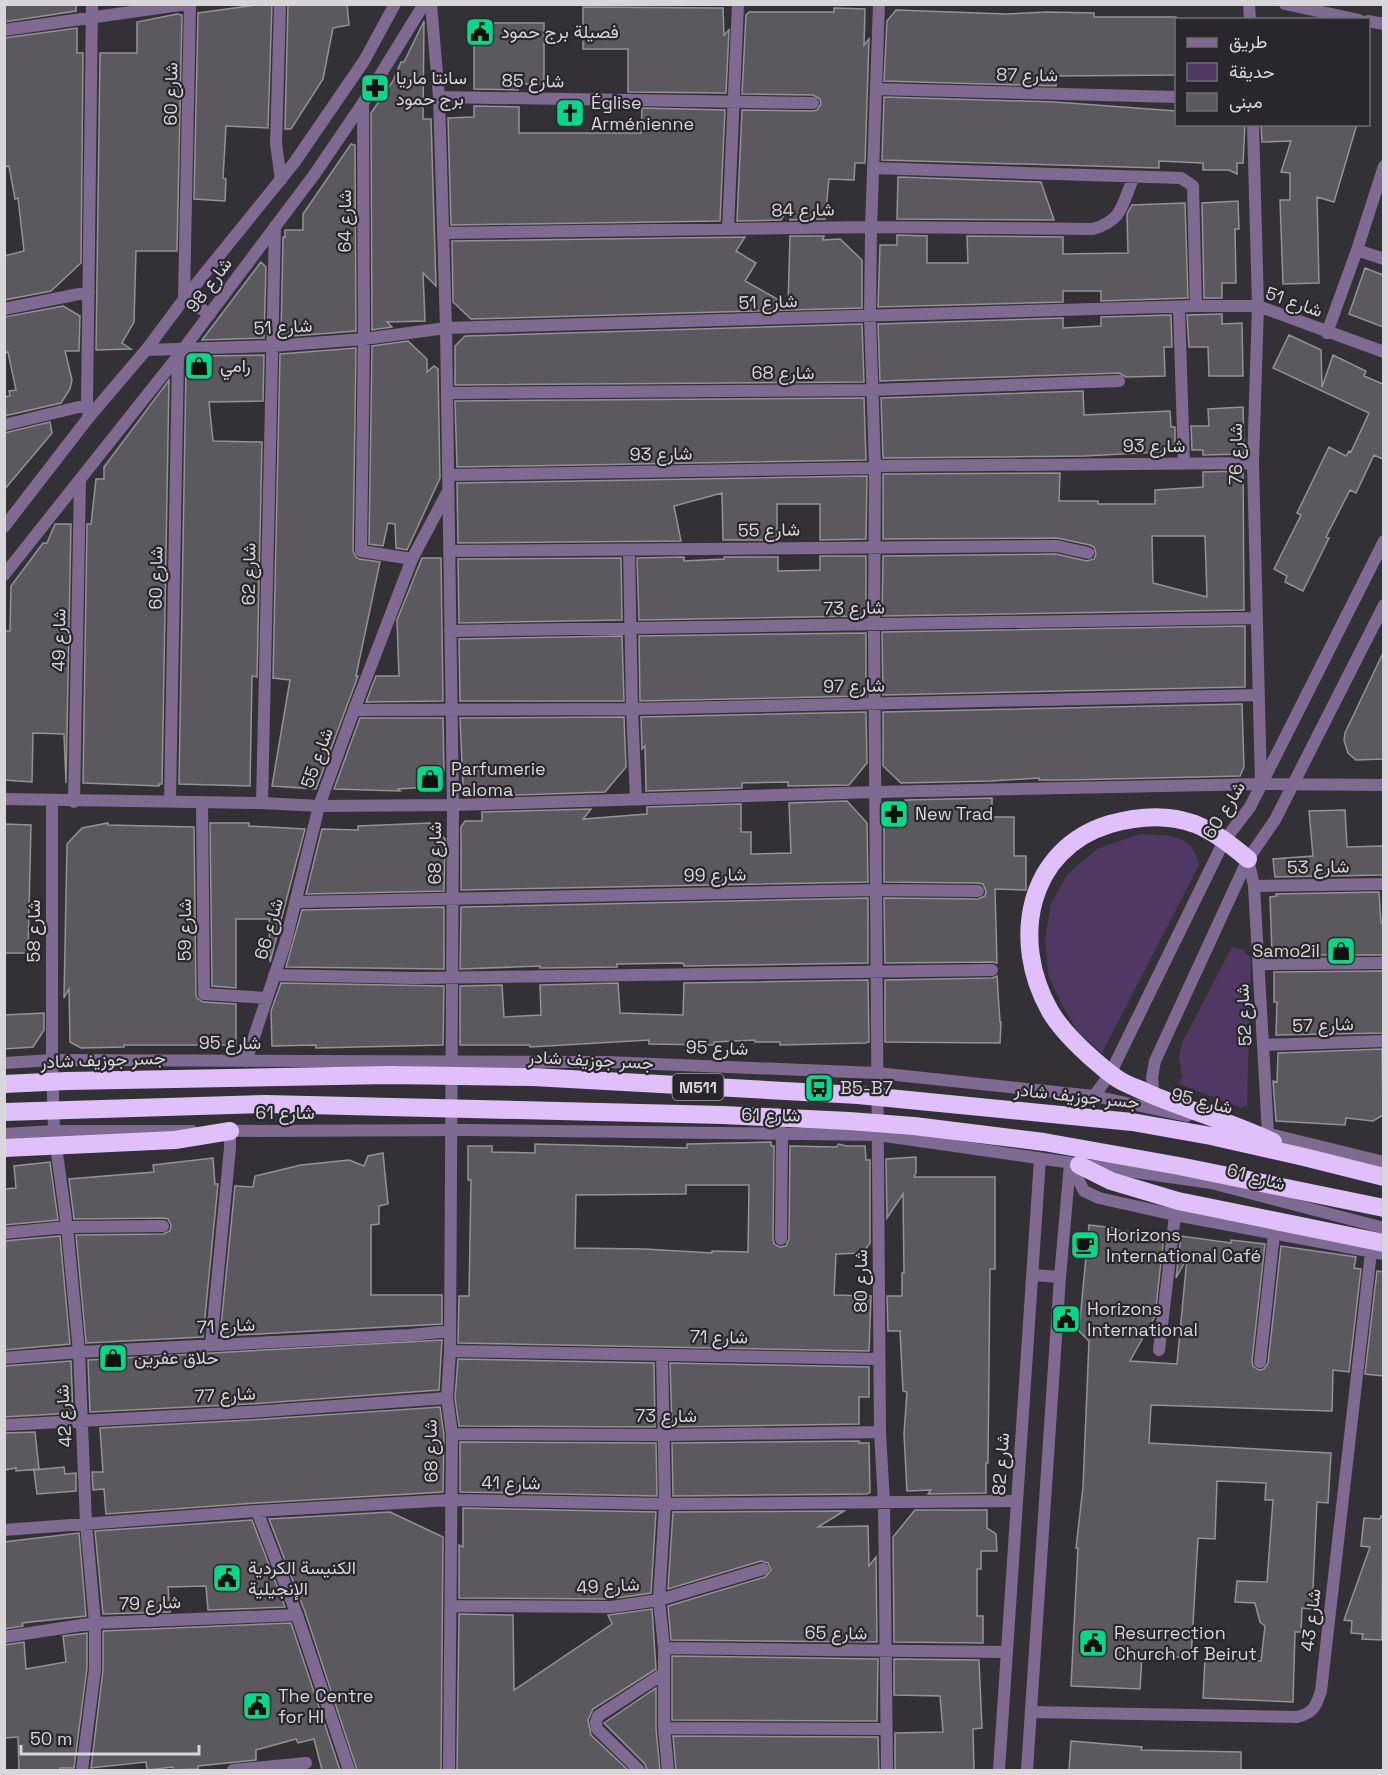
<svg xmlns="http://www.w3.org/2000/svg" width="1388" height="1775" font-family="'Space Grotesk',Vazirmatn,sans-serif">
<rect width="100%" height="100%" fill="#333135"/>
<path fill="#503864" d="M1139,834C1167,836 1191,831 1199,865L1102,1053L1078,1032L1062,1005L1048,974L1045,939L1051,903L1068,874L1097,849Z
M1232,947L1245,950V954L1251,957L1247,1107L1243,1106L1242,1108L1179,1084L1182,1077L1179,1058L1182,1043Z"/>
<path fill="#5b595d" stroke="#949296" stroke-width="1.5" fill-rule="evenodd" d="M4,4H76V11L4,22Z
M263,4H272L268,128L226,126L223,178L226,179L225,201L194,199L198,13Z
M288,4H347L349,25L333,28L323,79L291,129H285Z
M583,7L723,8L724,35L729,30L726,93L628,92V49H583Z
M834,8L865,9L864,45L869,39L865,163H855L854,180L829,179L825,219L790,220V205L781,220L737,221L742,110L813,111L817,110L821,104L820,99L813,95L742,94L746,15L749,12H834Z
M896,10L1006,14L1047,12L1094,13V17H1176V75L1056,76V86L884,81L887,21Z
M177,14L182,15L177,251H136L134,322L122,343L131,349L96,350L100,53H137V22Z
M424,21L423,119H431L436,286L423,273L425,321L387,322L392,327L372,330L371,113L393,81L401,62H404Z
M474,23H544V84H518V90L474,89Z
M77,28V53H83L81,263L51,291L4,300V256L24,251L18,198L15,199L9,166L4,167V38Z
M884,97L1055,102L1176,111V124H1245L1243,163H1237V174L1229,170H1203V163L1159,161V168L882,160Z
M474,106L519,107V133H641L642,108L725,110L720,221L451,225L448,118L474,117Z
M1261,124H1357L1334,202L1317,197L1319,283L1283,284L1280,200H1290V173L1281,172L1291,141L1262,142Z
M351,144L355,145L356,331L281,337L283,237H285V230H303V214Z
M898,177L1041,182L1054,220L897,219Z
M1238,201L1239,229H1235L1236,283H1222V298H1204L1202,203Z
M1185,203L1188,298L1101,301V291H1063V302L878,307L880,245H897V235L927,236V263H968L967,236L1063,237V254L1128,253L1127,214L1132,205Z
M790,236H824L823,240L840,239L862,260V308L471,319L453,302L452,241L745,237L736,251L756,263L745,281L788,305Z
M261,262L266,267L264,338L202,340Z
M1365,268L1383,275V327L1349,314Z
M63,306L80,316L79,351H65L72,380L70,389L61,403L4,416V397L10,396L9,391L16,390L8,352L4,353V317Z
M1222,314V324L1242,323L1243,376H1209L1208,347H1189L1187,315Z
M1171,315L1172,347H1164L1165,376L1126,377L1119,373L880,381L878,324L1063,318V328L1101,326V317Z
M862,324L864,382L455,385V346L465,336Z
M1289,335L1321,350L1322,387L1333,355L1366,371L1364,376L1383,384V459L1374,455L1356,493L1350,490L1326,537L1329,538L1303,591L1285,582L1287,576L1274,569L1301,515L1297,513L1329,447L1346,456L1349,451L1351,452L1369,413L1273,368Z
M408,341L427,359V372L434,366L438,369L440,478L407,550L396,548L395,524L388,523L383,546L369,544L372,346Z
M356,348L353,551L356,557L359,559L380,562L356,676H358L316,789L272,786L290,680L273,678L280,354Z
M264,355L263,401L209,402L213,441L262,442L257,677L252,676L250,786L179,784L186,367H203V356Z
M169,380L162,784H159V786L83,783L87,524H91L96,479H104V467Z
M1083,391L1084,415L1170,411L1171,427H1175V451L1085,456L883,458L881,398Z
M864,398L866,460L457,467L455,401Z
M1243,407L1244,454L1203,455V450H1192L1191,426H1209L1208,409Z
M50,422L52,433L4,490V433Z
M1243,471L1244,610L882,616L883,556L1056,554L1087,561L1094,559L1096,554L1094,547L1090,545L1057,538L883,539V474L1060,473L1059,501H1098V504H1155V490L1203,487V472ZM1152,536H1205L1207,597L1153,583Z
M867,476L866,539L820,540V504H777V540H723L722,493L674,506L681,541L458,543L457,483Z
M55,524H71L66,783L64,734L33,733L32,782L4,780V631H10L11,586L43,543H47Z
M820,556H866V616L639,620L637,558L684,557V561L724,559V557H778V571L820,570Z
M422,558H441L443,701L366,702L376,676H399L397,620Z
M621,558L622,620L459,623L458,559Z
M1245,626V687L883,695L882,632Z
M866,633V696L640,701L639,636Z
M622,636L624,701H460L459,639Z
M1383,653V759L1356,760L1348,753L1344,740L1345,733Z
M1242,704L1244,767L1240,776L1067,780H1039V778L991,781L901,783L883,766V712Z
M866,712L867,763L849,785L788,786V782L742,783V788L646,791L645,746L642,749L641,717Z
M624,717L626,767L605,792L484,796L485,794L463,787L460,718Z
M360,718H443L444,771L430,787L398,789L400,791L334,789Z
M992,798V817H1014V856H1026V890L995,889L997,963L992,962L885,963L884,898L978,899L985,896L986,891L983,884L978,883L884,882V822L905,800Z
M847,801L867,823L868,882L461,890V827L465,821H482V812L591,809L583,819L647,814V807L741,804V832H751V854L791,853L789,803Z
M1345,810L1347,847L1383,846V875L1275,877L1273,859L1313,856L1309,811Z
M108,823V825L194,827L196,995L197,998L203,1002L236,1004V1045H124V1047L81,1048L70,1042L69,989L64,998L67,844L82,828Z
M210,823H249V826L305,829L270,962L269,919H236V988L212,986Z
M430,823L445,839L444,891L306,894L322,829L358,830V826Z
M4,824L31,825L28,953H4Z
M1379,892L1381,923H1383V955H1272L1270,897L1277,896L1276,894Z
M868,898V963L684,966L683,963L617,964V967L540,968V966L460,969L461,907Z
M444,907V969L286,967L302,910Z
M1383,971V1033L1276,1035L1277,1002H1274V972Z
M997,976L1000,1022H1001L1000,1043L885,1042V980L992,978Z
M868,980L869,1042L865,1043L780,1045V1042H755V1040L714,1042V1045L649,1044V1040L530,1047V1045H460V986L502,985L504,1017L541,1015L540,985L618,983L620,1013L683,1015L684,983Z
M281,983L444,986L443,1045L316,1048V1045L272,1046L271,1011Z
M44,1013V1030L33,1047L4,1049V1015Z
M1382,1049L1383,1115L1373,1121L1346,1118L1345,1125L1276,1121L1273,1081L1277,1082L1278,1053Z
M771,1142V1146H774L773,1239L774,1244L780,1247L786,1246L789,1239L790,1146L836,1147L839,1144L846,1146H865L866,1160H870V1243L863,1253L836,1254L834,1295L871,1296L869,1351L458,1343L459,1296H469L471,1180H468V1146H492V1152L535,1153V1144L687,1148V1144ZM686,1185H749L748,1252L712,1251V1253L645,1249L575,1248L576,1195L686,1194Z
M383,1153L388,1204L379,1206V1224L371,1225V1295H442V1324L220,1336L235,1186L253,1187L255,1176L301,1165L349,1160L364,1166L368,1156Z
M916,1157V1173L914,1177H995V1269H990L988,1463H986V1493L928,1494L931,1490L907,1491L904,1434L907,1392L903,1391L900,1331H888L887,1296H902V1273H904L903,1194L887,1218L886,1159Z
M213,1158L215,1184H218L203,1337L86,1343L76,1235L163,1234L170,1231L171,1225L168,1219L163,1218L74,1219L69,1179L154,1172L153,1165Z
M50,1162L58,1220L4,1225V1189L16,1188L14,1166Z
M1089,1225L1114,1228V1230L1164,1235L1155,1316L1130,1361L1177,1364L1187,1258L1176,1278L1181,1236L1231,1243V1240L1265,1244L1252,1361L1253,1366L1259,1370L1264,1369L1268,1363L1281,1246L1356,1257L1354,1268L1361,1269L1349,1372L1333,1370L1332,1411L1151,1405L1149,1443L1331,1453L1328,1503L1317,1502L1312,1609L1302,1608L1301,1632H1295L1293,1702L1203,1698L1205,1659L1261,1661L1265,1626L1260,1622L1255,1603L1235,1602L1237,1581L1267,1582L1273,1500H1265L1266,1483L1217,1481L1215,1539L1198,1538L1191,1658L1142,1655L1140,1689L1071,1686L1078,1548H1076L1083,1487L1089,1341L1079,1331Z
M60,1236L70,1344L4,1350V1241Z
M1377,1271L1383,1272V1376L1365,1374Z
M442,1340L439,1390L249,1404L90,1412L88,1360Z
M458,1359L654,1363L655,1427L459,1426L455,1398Z
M71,1361L73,1413L4,1417V1366Z
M670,1363L869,1367V1397H859V1424L672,1427Z
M440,1407L444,1435L443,1492L257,1503L106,1514L104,1489L93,1490L92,1472H103L100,1428L250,1420Z
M35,1432L39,1469L16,1471V1468L4,1470V1433Z
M859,1441V1443H869L870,1492L867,1494L673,1496L672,1443Z
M460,1442L656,1443L657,1496L460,1492Z
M64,1467L65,1474L76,1473V1491L37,1494L34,1470Z
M463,1508L656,1512L651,1593L610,1599L459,1598V1545L463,1547Z
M915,1510H987V1528L996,1534L997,1551H981V1569H977V1616H983V1643L894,1642L893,1537Z
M844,1511L818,1527L868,1526L869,1566L876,1557L877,1642L671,1640L668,1606L765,1577L771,1570L768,1563L761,1561L668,1589L673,1512Z
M390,1512L443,1537L441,1770H357L305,1612L269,1519Z
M1381,1516L1383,1517L1382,1640L1362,1639L1363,1634L1351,1633L1352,1621L1344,1620L1370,1547L1361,1546L1364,1518L1380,1519Z
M252,1520L285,1607L208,1610L206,1586L168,1587L170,1612L103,1614L95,1531Z
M79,1533L86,1616L22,1623L23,1626L4,1629V1542Z
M652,1609L656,1669L593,1709L588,1720L591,1735L628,1770H457L459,1614L513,1615L514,1690L612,1624L608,1615Z
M291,1623L340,1770H322L314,1739L298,1743L296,1739L256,1750V1760L198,1766V1769L173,1770V1767L147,1770L146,1762L91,1768L103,1670V1631Z
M87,1633V1668L74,1768H60V1770H19L18,1737L4,1738V1645L24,1642L26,1669L66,1662L63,1636Z
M672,1656L878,1659L877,1721L672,1720Z
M894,1659L979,1660L982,1728L973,1729L974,1770H895V1733L943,1732L940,1696L894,1695Z
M656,1688V1729L660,1770H647L645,1764L604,1723Z
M673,1736L878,1737L879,1770H676Z
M1071,1741L1142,1747L1141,1750L1241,1752V1770H1069Z"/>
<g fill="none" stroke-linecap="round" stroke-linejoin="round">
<path stroke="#7f6a92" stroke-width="12" d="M781,1239L782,1132
M1159,1350L1175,1215
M1260,1362L1274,1234"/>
<path stroke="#7f6a92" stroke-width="12" d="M190,4L184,299L210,314
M280,4L276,144L281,180
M431,4L439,97L446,328L453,805L450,1351L447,1398L452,1434L449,1770
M879,4L871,227L870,317L875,468L874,626L880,1432L884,1503L887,1770
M1249,4L1250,20
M1285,4L1359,20
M1368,21L1384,24
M4,30L187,4
M876,89L1176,97
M439,97L813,103
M363,103L364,339L361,551L412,559
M1253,124L1258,306L1253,463L1261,784
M873,168L1181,178L1193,186L1196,306
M728,229L738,4
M443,233L871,227L1093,229C1125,219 1121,204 1134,177
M1357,250L1384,259
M1179,308L1184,464
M4,309L89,292
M1327,333L1357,250L1384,166
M146,350L272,346L364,339L446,328L1196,306H1258L1384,352
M447,393L872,390L1119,381
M89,417L87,405L92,4
M4,425L87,405
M875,466L1253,463
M448,475L875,468
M629,550L632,709L636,799
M449,551L1057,546L1088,553
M450,631L1257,618
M354,710L632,709L1258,695
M52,801V1060L54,1131L67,1227L79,1352L86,1523L95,1623V1669L82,1770
M170,801L178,356
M74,802L80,480
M202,803L204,994L266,998
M262,803L275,226
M1248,859L1254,886L1268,1134
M1254,886L1384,884
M296,902L876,890L978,891
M1259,964L1384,963
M274,975L415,978L992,970
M1263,1045L1384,1041
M246,1061L285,944L319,806L354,710L412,559L447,493
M1070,1164L1084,1191L1099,1198L1175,1215L1384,1254
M4,1233L67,1227L163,1226
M211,1345L230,1148V1131
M450,1351L879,1359
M662,1355L665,1504L659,1600L664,1648V1728L668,1770
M4,1358L79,1352L410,1335L450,1331
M4,1425L250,1412L447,1398
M452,1434L664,1435L880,1432
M257,1511L297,1615L349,1770
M4,1530L257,1511L450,1500L665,1504L1017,1501
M451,1606L611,1607L659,1600L763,1569
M4,1637L95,1623L297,1615
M664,1648L1007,1652
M1031,1712L1297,1717C1313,1713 1316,1707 1321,1691L1371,1252
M664,1728L886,1729
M233,1770L306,1763
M639,1770L597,1729L596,1722L598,1716L664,1673"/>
<path stroke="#7f6a92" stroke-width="12" d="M4,527L89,417L146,350L184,299L294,163L364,61L395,4
M4,575L178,356L314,175L363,103L424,4
M4,799L262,803L319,806L453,805L876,792L1261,784L1384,785
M4,1063L52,1060L606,1062L877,1073L1094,1096L1187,1116
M1094,1096L1110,1074L1224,841L1250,807L1384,541
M1154,1102L1152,1077L1155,1061L1248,859L1275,820L1384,605
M225,1131L465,1130L878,1135L1211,1183L1384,1228
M1265,1133L1384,1162
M4,1134L54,1131H192
M1033,1275L1060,1277
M999,1770L1040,1159
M1027,1770L1060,1277L1070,1164"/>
<path stroke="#dfc0fb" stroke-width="18" d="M1248,859C1232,846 1215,832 1195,824C1168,814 1138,816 1110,824C1027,849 1010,941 1050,1011C1061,1030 1079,1047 1095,1061C1103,1068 1112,1076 1121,1081C1130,1086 1140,1089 1150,1094C1190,1111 1233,1123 1273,1142
M4,1084L67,1081L389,1075L533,1077L858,1095L1132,1122L1211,1136L1304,1157L1384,1177
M4,1112L266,1104L723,1115L849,1121L914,1126L1044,1142L1179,1166L1384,1208
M4,1148L175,1140L230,1131
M1079,1165L1111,1181L1178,1201L1384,1243"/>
</g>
<defs>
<g id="civic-square" transform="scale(1.5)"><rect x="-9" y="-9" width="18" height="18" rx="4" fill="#03d98b" stroke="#29272b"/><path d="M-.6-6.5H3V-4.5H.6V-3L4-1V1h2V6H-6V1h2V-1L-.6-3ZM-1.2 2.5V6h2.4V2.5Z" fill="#111"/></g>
<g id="pharmacy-square" transform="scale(1.5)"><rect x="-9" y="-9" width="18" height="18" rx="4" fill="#03d98b" stroke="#29272b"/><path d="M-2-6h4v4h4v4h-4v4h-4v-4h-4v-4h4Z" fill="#111"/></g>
<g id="church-square" transform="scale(1.5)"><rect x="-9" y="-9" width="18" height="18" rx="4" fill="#03d98b" stroke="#29272b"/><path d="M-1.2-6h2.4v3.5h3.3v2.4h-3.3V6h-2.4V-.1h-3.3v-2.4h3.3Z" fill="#111"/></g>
<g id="shop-square" transform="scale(1.5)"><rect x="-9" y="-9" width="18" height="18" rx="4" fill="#03d98b" stroke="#29272b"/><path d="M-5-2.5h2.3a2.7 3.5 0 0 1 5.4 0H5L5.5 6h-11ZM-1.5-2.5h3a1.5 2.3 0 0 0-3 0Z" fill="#111"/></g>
<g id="bus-square" transform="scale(1.5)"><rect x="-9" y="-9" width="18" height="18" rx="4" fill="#03d98b" stroke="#29272b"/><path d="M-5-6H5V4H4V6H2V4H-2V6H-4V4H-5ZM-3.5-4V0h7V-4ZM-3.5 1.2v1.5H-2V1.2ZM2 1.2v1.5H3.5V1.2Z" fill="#111"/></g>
<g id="cafe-square" transform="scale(1.5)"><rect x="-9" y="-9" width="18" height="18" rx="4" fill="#03d98b" stroke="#29272b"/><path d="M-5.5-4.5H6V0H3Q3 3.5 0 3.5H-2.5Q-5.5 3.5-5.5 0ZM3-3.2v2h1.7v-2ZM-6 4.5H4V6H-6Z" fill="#111"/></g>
</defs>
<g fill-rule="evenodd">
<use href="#civic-square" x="480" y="32"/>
<use href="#pharmacy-square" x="375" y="88"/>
<use href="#church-square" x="570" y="113"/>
<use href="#shop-square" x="199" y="366"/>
<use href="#shop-square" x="430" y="779"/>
<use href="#pharmacy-square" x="894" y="814"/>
<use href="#shop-square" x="1341" y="951"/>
<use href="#bus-square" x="819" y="1088"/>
<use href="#cafe-square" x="1085" y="1245"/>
<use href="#civic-square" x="1066" y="1319"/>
<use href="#shop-square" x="113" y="1358"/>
<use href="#civic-square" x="227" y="1578"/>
<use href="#civic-square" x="1093" y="1643"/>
<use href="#civic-square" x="257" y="1706"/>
</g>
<g text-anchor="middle" stroke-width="4.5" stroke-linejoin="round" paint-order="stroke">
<rect fill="#29272b" stroke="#a4a2a5" stroke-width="1.5" x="672.5" y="1074" width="51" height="26" rx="4.5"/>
<g font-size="16" font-weight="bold" fill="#d8d6d9">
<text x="698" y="1093">M511</text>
</g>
<g font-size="18" fill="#d8d6d9" stroke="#29272b" text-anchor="start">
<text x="501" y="38">فصيلة برج حمود</text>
<text x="396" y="84">سانتا ماريا<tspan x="396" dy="21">برج حمود</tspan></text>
<text x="591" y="109">Église<tspan x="591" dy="21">Arménienne</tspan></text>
<text x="220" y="372">رامي</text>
<text x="451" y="775">Parfumerie<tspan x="451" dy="21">Paloma</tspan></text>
<text x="915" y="820">New Trad</text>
<text x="1320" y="957" text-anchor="end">Samo2il</text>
<text x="840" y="1094">B5-B7</text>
<text x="1106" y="1241">Horizons<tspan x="1106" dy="21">International Café</tspan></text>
<text x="1087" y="1315">Horizons<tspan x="1087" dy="21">International</tspan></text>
<text x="134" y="1364">حلاق عفرين</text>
<text x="248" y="1574">الكنيسة الكردية<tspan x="248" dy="21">الإنجيلية</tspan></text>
<text x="1114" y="1639">Resurrection<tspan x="1114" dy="21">Church of Beirut</tspan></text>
<text x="278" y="1702">The Centre<tspan x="278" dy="21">for HI</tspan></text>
</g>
<g font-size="18" fill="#d8d6d9" stroke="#29272b">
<text transform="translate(1027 75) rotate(1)" y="6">شارع 87</text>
<text transform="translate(533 81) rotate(1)" y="6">شارع 85</text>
<text transform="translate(171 94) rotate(-89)" y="6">شارع 60</text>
<text transform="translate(803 210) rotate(-1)" y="6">شارع 84</text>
<text transform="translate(345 221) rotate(-90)" y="6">شارع 64</text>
<text transform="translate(209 285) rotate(-53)" y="6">شارع 98</text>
<text transform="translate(768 302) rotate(-2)" y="6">شارع 51</text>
<text transform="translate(1294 302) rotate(19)" y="6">شارع 51</text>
<text transform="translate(283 327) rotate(-3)" y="6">شارع 51</text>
<text x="783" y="379">شارع 68</text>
<text x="1154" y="452">شارع 93</text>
<text transform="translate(661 454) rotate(-1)" y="6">شارع 93</text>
<text transform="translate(1236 454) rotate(-90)" y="6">شارع 76</text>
<text transform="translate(769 530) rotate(-1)" y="6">شارع 55</text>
<text transform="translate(249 574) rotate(-89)" y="6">شارع 62</text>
<text transform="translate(156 578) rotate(-89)" y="6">شارع 60</text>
<text transform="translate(854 608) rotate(-1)" y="6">شارع 73</text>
<text transform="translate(59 640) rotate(-89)" y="6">شارع 49</text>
<text transform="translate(854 686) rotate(-1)" y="6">شارع 97</text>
<text transform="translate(317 758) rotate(-70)" y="6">شارع 55</text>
<text transform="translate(1224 810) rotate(-58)" y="6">شارع 60</text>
<text transform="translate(435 853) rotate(-90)" y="6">شارع 68</text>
<text transform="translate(1318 867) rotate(-1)" y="6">شارع 53</text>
<text transform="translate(715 875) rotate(-1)" y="6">شارع 99</text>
<text transform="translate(269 929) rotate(-74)" y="6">شارع 66</text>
<text transform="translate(185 930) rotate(-90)" y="6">شارع 59</text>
<text transform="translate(34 931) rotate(-90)" y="6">شارع 58</text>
<text transform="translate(1244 1015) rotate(-93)" y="6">شارع 52</text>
<text transform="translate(1323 1025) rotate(-2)" y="6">شارع 57</text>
<text x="230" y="1049">شارع 95</text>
<text transform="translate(717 1048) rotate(2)" y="6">شارع 95</text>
<text transform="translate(103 1060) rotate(-2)" y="6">جسر جوزيف شادر</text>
<text transform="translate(591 1060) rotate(3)" y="6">جسر جوزيف شادر</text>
<text transform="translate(1077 1096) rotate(6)" y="6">جسر جوزيف شادر</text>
<text transform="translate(1202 1101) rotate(13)" y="6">شارع 95</text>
<text x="285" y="1119">شارع 61</text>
<text transform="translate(771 1115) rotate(1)" y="6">شارع 61</text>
<text transform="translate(1256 1177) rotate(15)" y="6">شارع 61</text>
<text transform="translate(861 1281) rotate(-90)" y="6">شارع 80</text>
<text transform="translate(226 1326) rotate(-3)" y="6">شارع 71</text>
<text transform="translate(719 1337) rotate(1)" y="6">شارع 71</text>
<text transform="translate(225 1395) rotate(-3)" y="6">شارع 77</text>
<text transform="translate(64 1416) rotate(-93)" y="6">شارع 42</text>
<text x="666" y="1422">شارع 73</text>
<text transform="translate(431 1451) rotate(-91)" y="6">شارع 68</text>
<text transform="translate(1001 1464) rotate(-86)" y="6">شارع 82</text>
<text transform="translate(511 1483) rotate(1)" y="6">شارع 41</text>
<text transform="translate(608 1586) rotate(-3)" y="6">شارع 49</text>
<text transform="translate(150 1603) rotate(-2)" y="6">شارع 79</text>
<text transform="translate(1311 1620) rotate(-83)" y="6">شارع 43</text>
<text transform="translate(836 1633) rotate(1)" y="6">شارع 65</text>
</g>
</g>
<rect width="1388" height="1775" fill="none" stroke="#d8d6d9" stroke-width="12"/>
<rect x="1175" y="18" width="195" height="108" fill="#29272b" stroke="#6f6d71" stroke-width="1.5"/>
<rect x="1187" y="38" width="30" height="9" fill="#7f6a92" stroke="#6f6d71" stroke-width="1.5"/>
<text x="1229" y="48" font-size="18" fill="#d8d6d9">طريق</text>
<rect x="1187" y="63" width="30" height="18" fill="#503864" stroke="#6f6d71" stroke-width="1.5"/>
<text x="1229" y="78" font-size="18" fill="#d8d6d9">حديقة</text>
<rect x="1187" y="93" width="30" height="18" fill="#5b595d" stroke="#6f6d71" stroke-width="1.5"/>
<text x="1229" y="108" font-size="18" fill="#d8d6d9">مبنى</text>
<path d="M21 1745v9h178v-9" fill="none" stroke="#d8d6d9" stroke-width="3"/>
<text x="30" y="1745" font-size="18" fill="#d8d6d9" stroke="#29272b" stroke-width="4.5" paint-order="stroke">50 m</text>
</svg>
